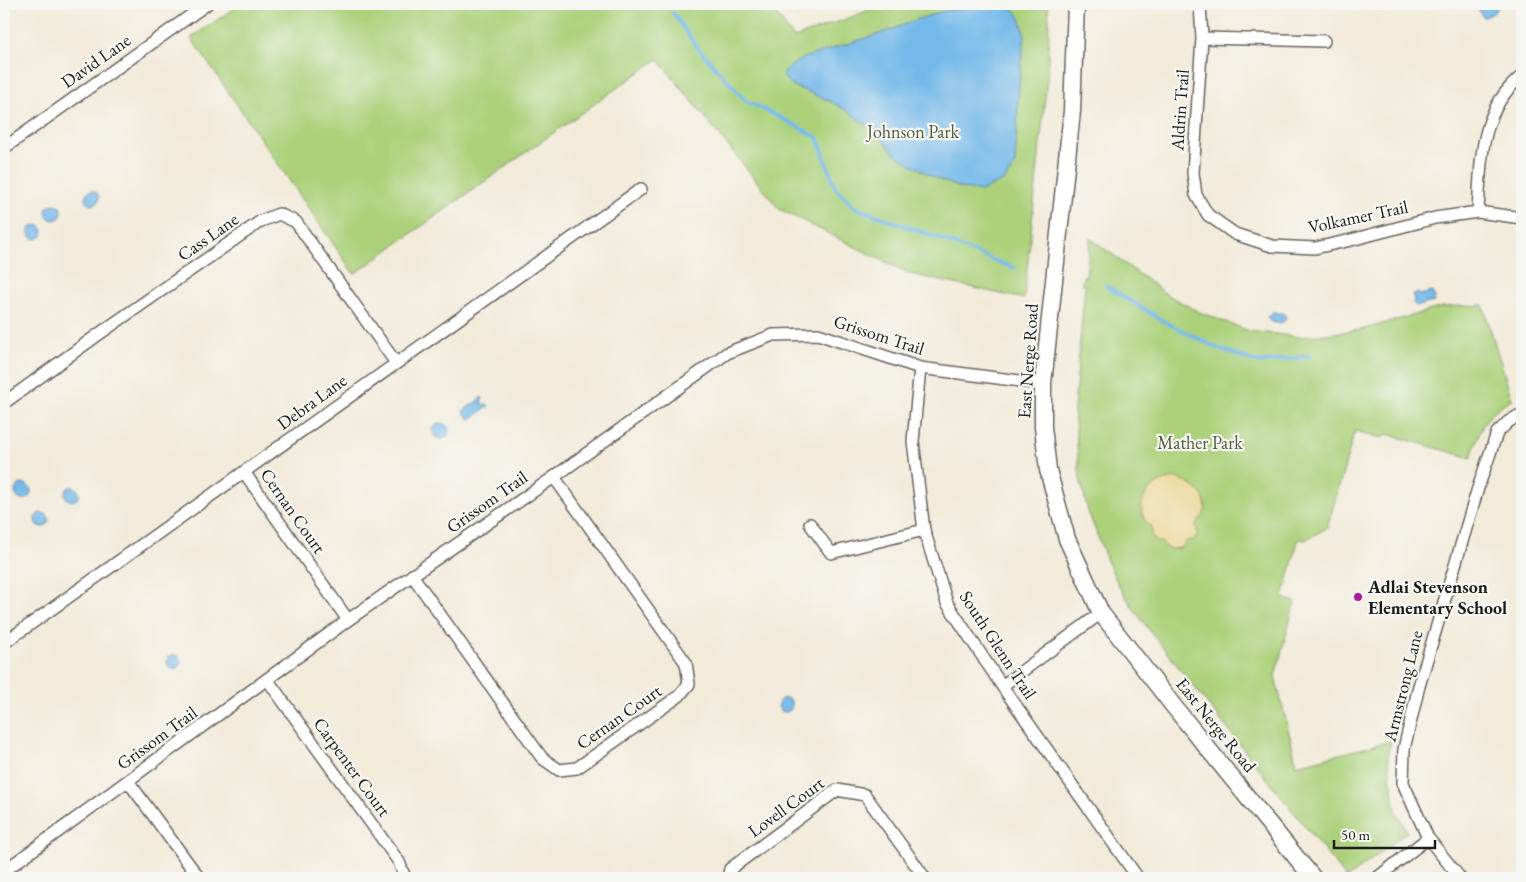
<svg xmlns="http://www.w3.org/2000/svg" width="1526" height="882" font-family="'EB Garamond',serif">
<rect width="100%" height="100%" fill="#f6f6f2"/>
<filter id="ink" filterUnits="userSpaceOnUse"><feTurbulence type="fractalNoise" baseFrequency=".02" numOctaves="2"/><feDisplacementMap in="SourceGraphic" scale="10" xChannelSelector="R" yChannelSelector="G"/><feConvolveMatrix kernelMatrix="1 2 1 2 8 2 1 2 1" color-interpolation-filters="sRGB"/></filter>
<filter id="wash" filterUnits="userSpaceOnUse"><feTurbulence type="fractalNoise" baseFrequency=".0096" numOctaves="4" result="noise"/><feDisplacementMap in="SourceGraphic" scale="20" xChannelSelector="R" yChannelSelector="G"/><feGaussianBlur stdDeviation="1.12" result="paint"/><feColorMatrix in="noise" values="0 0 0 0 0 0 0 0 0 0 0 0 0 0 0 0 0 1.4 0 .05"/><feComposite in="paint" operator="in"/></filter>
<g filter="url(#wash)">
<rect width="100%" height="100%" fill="#f3ebda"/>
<path fill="#acd17a" stroke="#64764b" d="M240,4H769L794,38L886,4H1048L1049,21L1048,69L1024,299L910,274L779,209L658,59L354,274L191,38Z
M1090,238L1166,294L1199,312L1249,331L1300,337L1361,330L1442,307L1483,305L1512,399C1484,414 1480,429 1471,458L1387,434L1382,438L1355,431L1327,528L1305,540L1300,539L1298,541L1283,598L1295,602L1275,676L1297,765L1391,741L1388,757L1391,781L1396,810L1407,832L1348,878H1346L1153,635L1135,611L1119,586L1108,563L1088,511L1080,479L1074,410L1085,285L1082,284L1083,276H1086Z"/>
<path fill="#eeda9e" stroke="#857b5d" d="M1176,478C1189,482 1209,494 1205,511C1204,517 1199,520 1196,525L1198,534L1192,541L1189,539L1181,548L1169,549L1160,541L1158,543L1151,536C1156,527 1146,524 1143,516C1141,512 1142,507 1142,504C1146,487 1160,480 1176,478Z"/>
<path fill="#74b9ea" stroke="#486a83" d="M1488,4H1497L1498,7C1496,12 1489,17 1483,17L1479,11L1482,7Z
M1006,5L1016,11L1021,20L1025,35L1019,85L1015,164L1005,180L982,191L960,188L933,177L896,155L878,134L847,111L832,102L791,85L782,75L788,68L803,58L891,30L918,19L943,11L980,6Z
M85 198a7 7 0 1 1 14 0a7 7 0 1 1-14 0Z
M46 212a8 8 0 1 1 16 0a8 8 0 1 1-16 0Z
M29 232a7 7 0 1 1 14 0a7 7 0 1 1-14 0Z
M1432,292L1435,297L1434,302L1417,306L1413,303L1414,298L1413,295L1418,293L1419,295Z
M1272,312L1282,313L1285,315L1286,319C1282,325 1277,323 1271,322L1267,317Z
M482,397L483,399L481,403L484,405L487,404L489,406L470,420L463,411Z
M433 431a8 8 0 1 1 16 0a8 8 0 1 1-16 0Z
M15 492a8 8 0 1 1 16 0a8 8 0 1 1-16 0Z
M65 494a7 7 0 1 1 14 0a7 7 0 1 1-14 0Z
M35 520a7 7 0 1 1 14 0a7 7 0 1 1-14 0Z
M167 662a7 7 0 1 1 14 0a7 7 0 1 1-14 0Z
M778 705a7 7 0 1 1 14 0a7 7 0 1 1-14 0Z"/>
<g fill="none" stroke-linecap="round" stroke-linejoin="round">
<path stroke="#74b9ea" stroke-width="4" d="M673,13L697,47L746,101L789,122L818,138L835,187L854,207L933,236L1014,268
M1106,286L1165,322L1217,348L1259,363L1309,356"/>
</g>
</g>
<g filter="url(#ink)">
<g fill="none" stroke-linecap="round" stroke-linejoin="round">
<g stroke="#67645e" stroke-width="14">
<path id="street" d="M1200,4L1202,38L1193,173L1196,195L1208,215L1235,234L1272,246L1315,248L1351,240L1435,218L1478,212L1522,218
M1202,38L1324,41
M4,148L207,4
M1478,212C1481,162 1479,110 1522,76
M920,368L913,441L924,530L947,603L1002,686L1138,878
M4,403L99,334L261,221L279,214L296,222L396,363
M244,472L348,620
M810,524L831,553L924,530
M412,575L542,758L559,770L577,768L679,696L689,684L686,663L554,477
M4,643L641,189
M267,679L399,862L405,878
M1002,686L1101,613
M128,781L199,878
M4,871L348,620L554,477L727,353L773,335L818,334L920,368L1043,384
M728,878L730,869L837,790L865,795L925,878
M1377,878L1428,838
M1460,878L1428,838L1403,783L1404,749L1419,686L1478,488L1497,433L1508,422L1518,416L1522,415"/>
</g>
<g stroke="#67645e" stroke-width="19">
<path id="secondary" d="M1076,4L1072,111L1043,384V427L1048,470L1067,539L1101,613L1175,708L1313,878"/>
</g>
<use href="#street" stroke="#fff" stroke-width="11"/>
<use href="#secondary" stroke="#fff" stroke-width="16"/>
</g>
</g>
<circle fill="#b5179e" stroke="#f6f6f2" stroke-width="2" cx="1358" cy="597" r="5"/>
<g text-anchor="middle" stroke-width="4.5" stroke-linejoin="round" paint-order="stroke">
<g font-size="18" fill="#1c1c1c" stroke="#f6f6f2">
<text transform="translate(96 61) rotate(-35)" y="6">David Lane</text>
<text transform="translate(1180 110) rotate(-86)" y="6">Aldrin Trail</text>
<text transform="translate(1358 217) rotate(-12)" y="6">Volkamer Trail</text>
<text transform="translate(208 237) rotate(-35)" y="6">Cass Lane</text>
<text transform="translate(879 335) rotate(18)" y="6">Grissom Trail</text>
<text transform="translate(1028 361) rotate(-86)" y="6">East Nerge Road</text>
<text transform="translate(312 402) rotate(-36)" y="6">Debra Lane</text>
<text transform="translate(487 502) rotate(-35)" y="6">Grissom Trail</text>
<text transform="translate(293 511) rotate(55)" y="6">Cernan Court</text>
<text transform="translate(998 645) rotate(57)" y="6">South Glenn Trail</text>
<text transform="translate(1403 686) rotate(-76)" y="6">Armstrong Lane</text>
<text transform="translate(619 717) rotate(-35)" y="6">Cernan Court</text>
<text transform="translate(1216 725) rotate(51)" y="6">East Nerge Road</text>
<text transform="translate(157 738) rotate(-36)" y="6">Grissom Trail</text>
<text transform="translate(352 767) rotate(54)" y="6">Carpenter Court</text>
<text transform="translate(786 807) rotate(-36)" y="6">Lovell Court</text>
</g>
<g font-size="18" fill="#4e5b3d" stroke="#f6f6f2">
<text x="913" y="138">Johnson Park</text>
<text x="1200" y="449">Mather Park</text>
</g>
<g font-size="18" font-weight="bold" fill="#1c1c1c" stroke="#f6f6f2" text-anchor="start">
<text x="1368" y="593">Adlai Stevenson<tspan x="1368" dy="21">Elementary School</tspan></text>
</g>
</g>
<rect width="1526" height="882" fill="none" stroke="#f6f6f2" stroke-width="20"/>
<path d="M1334 840v8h101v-8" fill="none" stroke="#1c1c1c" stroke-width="2.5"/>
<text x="1341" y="840" font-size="15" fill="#1c1c1c" stroke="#f6f6f2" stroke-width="4" paint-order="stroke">50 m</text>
</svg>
